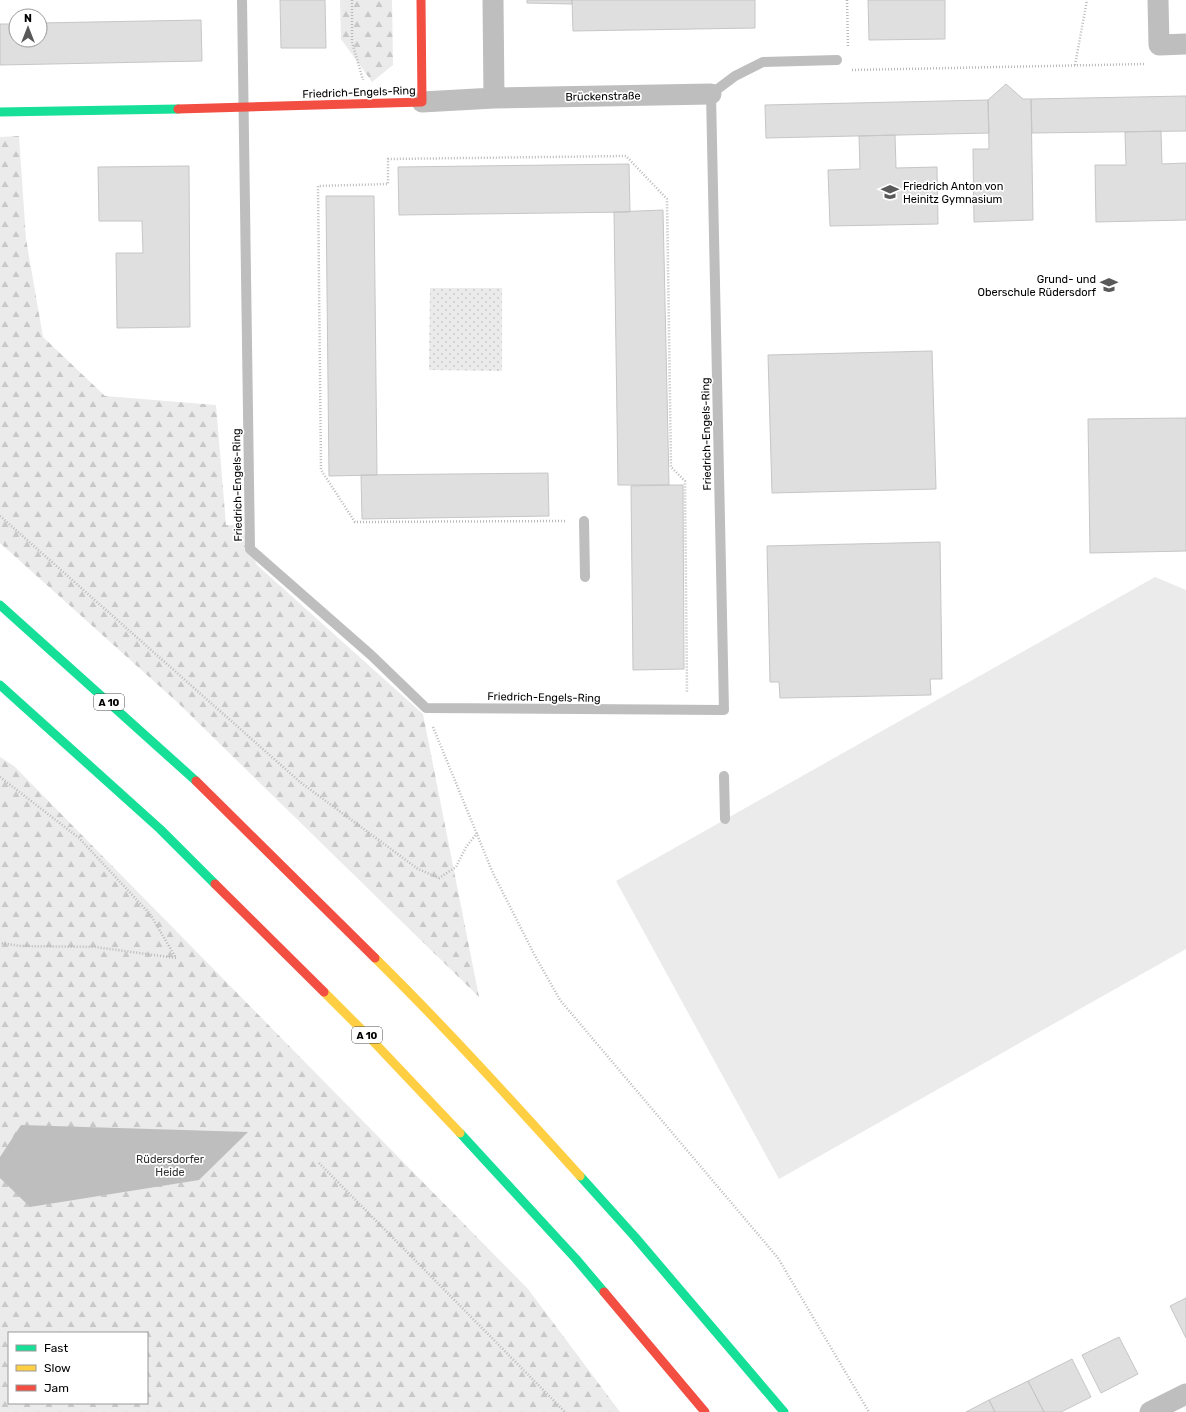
<svg xmlns="http://www.w3.org/2000/svg" width="1186" height="1412" font-family="Rubik,sans-serif">
<defs>
<pattern id="forest-firs" width="22" height="20" patternUnits="userSpaceOnUse"><rect width="22" height="20" fill="#ebebeb"/><path d="M5 1l3.5 6h-7zM16 11l3.5 6h-7z" fill="#c8c8c8"/></pattern>
<pattern id="park-dots" width="8" height="8" patternUnits="userSpaceOnUse"><rect width="8" height="8" fill="#ebebeb"/><path d="M2 2h.1M6 6h.1" fill="none" stroke="#c8c8c8" stroke-width="1.8" stroke-linecap="round"/></pattern>
</defs>
<rect width="100%" height="100%" fill="#fff"/>
<path fill="url(#forest-firs)" fill-rule="evenodd" d="M340,0H392L393,65L372,82L341,39Z
M19,136L26,239L43,337L105,396L216,405L226,525H241L257,565L423,714L479,997L177,702L0,543V137Z
M0,757L14,766L528,1289L620,1412H0ZM9,1333H147V1403H9Z"/>
<path fill="url(#park-dots)" d="M430,288H502V371L429,370Z"/>
<path fill="#ebebeb" d="M1155,577L1186,590V949L779,1179L616,881Z"/>
<path fill="#bebebe" d="M21,1125L248,1132L199,1180L30,1207L0,1178V1157Z"/>
<path fill="#dfdfdf" stroke="#c6c6c6" d="M280,0H325L326,48H281Z
M527,0H572V4L527,3Z
M572,0H755V28L573,31Z
M868,0H945V39L869,40Z
M201,20L202,61L0,65V24H16V40H40V23Z
M1006,84L1023,99H1031L1033,220L974,222L973,149H989L988,100Z
M1186,96V131L1032,133L1031,99Z
M988,100L989,133L766,138L765,105Z
M1161,131L1162,164L1186,163V220L1096,222L1095,165H1126L1125,132Z
M895,135L896,168L937,167L938,224L830,226L828,170L860,169L859,136Z
M629,164L630,212L399,215L398,167Z
M189,166L190,327L117,328L116,253H143L142,221H99L98,167Z
M326,196H374L377,475L329,476Z
M663,210L669,485H618L614,212Z
M932,351L936,489L772,493L768,355Z
M1186,418V551L1090,553L1088,419Z
M548,473L549,516L362,519L361,475Z
M669,485H683L684,669L633,670L631,486Z
M940,542L942,679H930L931,695L780,698L779,682H770L767,546Z
M1186,1298V1338L1170,1306Z
M1119,1337L1138,1374L1101,1393L1082,1355Z
M1072,1359L1091,1397L1061,1412H1044L1028,1381Z
M1028,1381L1044,1412H995L989,1400Z
M989,1400L995,1412H966Z"/>
<g fill="none" stroke-linecap="round" stroke-linejoin="round">
<path stroke="#b9b9b9" stroke-width="2.5" stroke-dasharray="1 2" stroke-linecap="butt" d="M352,0V42L363,80
M847,0L848,46
M1075,65L1087,0
M852,70L1145,64
M0,516L300,782L418,869L439,878L456,867L466,847L477,833
M565,521L355,522L321,470L318,186L388,184V159L626,156L667,199L671,467L685,481L687,692
M433,727L492,871L534,954L560,1000L778,1258L869,1412
M0,777L79,838L150,914L176,958L95,947L21,946L0,943
M319,1163L565,1412"/>
<path stroke="#bebebe" stroke-width="10" d="M242,0L250,549L371,655L426,708L724,710L711,94L735,76L763,62L837,60
M584,521L585,577
M724,776L725,819"/>
<path stroke="#bebebe" stroke-width="21" d="M493,0L494,98
M1158,0L1159,45L1186,44
M422,102L494,98L711,94
M1150,1412L1186,1394"/>
<path stroke="#16e098" stroke-width="9" d="M0,112L178,109
M0,605L196,781
M0,685L160,829L215,884
M460,1133L576,1259L604,1292
M580,1176L635,1237L784,1412"/>
<path stroke="#ffcf43" stroke-width="9" d="M375,958C446,1028 513,1102 580,1176
M324,992L370,1038L460,1133"/>
<path stroke="#f24e42" stroke-width="9" d="M178,109L422,102L421,0
M196,781L375,958
M215,884L324,992
M604,1292L705,1412"/>
</g>
<defs>
<g id="school-bare" transform="scale(1.38)"><path d="M0-5L7-2L0 1L-7-2ZM-4 1L0 2.5L4 1V4Q0 6-4 4Z" fill="#595959" stroke="#fff" stroke-width="2.5" paint-order="stroke"/></g>
</defs>
<g fill-rule="evenodd">
<use href="#school-bare" x="890" y="192"/>
<use href="#school-bare" x="1109" y="285"/>
</g>
<g text-anchor="middle" stroke-width="3.5" stroke-linejoin="round" paint-order="stroke">
<g fill="#fff" stroke="#4c4c4c" stroke-width="1">
<rect x="94" y="694" width="30" height="16" rx="3"/>
<rect x="352" y="1027" width="30" height="16" rx="3"/>
</g>
<g font-size="10" font-weight="bold" fill="#000">
<text x="109" y="706">A 10</text>
<text x="367" y="1039">A 10</text>
</g>
<g font-size="11" fill="#000" stroke="#fff">
<text transform="translate(359 92) rotate(-2)" y="4">Friedrich-Engels-Ring</text>
<text transform="translate(603 96) rotate(-1)" y="4">Brückenstraße</text>
<text transform="translate(706 434) rotate(-91)" y="4">Friedrich-Engels-Ring</text>
<text transform="translate(237 485) rotate(-91)" y="4">Friedrich-Engels-Ring</text>
<text transform="translate(544 697) rotate(1)" y="4">Friedrich-Engels-Ring</text>
</g>
<g font-size="11" fill="#000" stroke="#fff" text-anchor="start">
<text x="903" y="190">Friedrich Anton von<tspan x="903" dy="13">Heinitz Gymnasium</tspan></text>
<text x="1096" y="283" text-anchor="end">Grund- und<tspan x="1096" dy="13">Oberschule Rüdersdorf</tspan></text>
</g>
<g font-size="11" fill="#323232" stroke="#fff">
<text x="170" y="1163">Rüdersdorfer<tspan x="170" dy="13">Heide</tspan></text>
</g>
</g>
<rect x="8" y="1332" width="140" height="72" fill="#ffffff" stroke="#999999"/>
<rect x="16" y="1345" width="20" height="6" fill="#16e098" stroke="#999999"/>
<text x="44" y="1352" font-size="12" fill="#000000">Fast</text>
<rect x="16" y="1365" width="20" height="6" fill="#ffcf43" stroke="#999999"/>
<text x="44" y="1372" font-size="12" fill="#000000">Slow</text>
<rect x="16" y="1385" width="20" height="6" fill="#f24e42" stroke="#999999"/>
<text x="44" y="1392" font-size="12" fill="#000000">Jam</text>
<g transform="translate(28 28)"><circle r="19" fill="#ffffff" stroke="#999999"/>
<path d="M0-3L7 15L0 10L-7 15Z" fill="#595959"/>
<text y="-6" font-size="11" font-weight="bold" text-anchor="middle" fill="#000000">N</text>
</g>
</svg>
